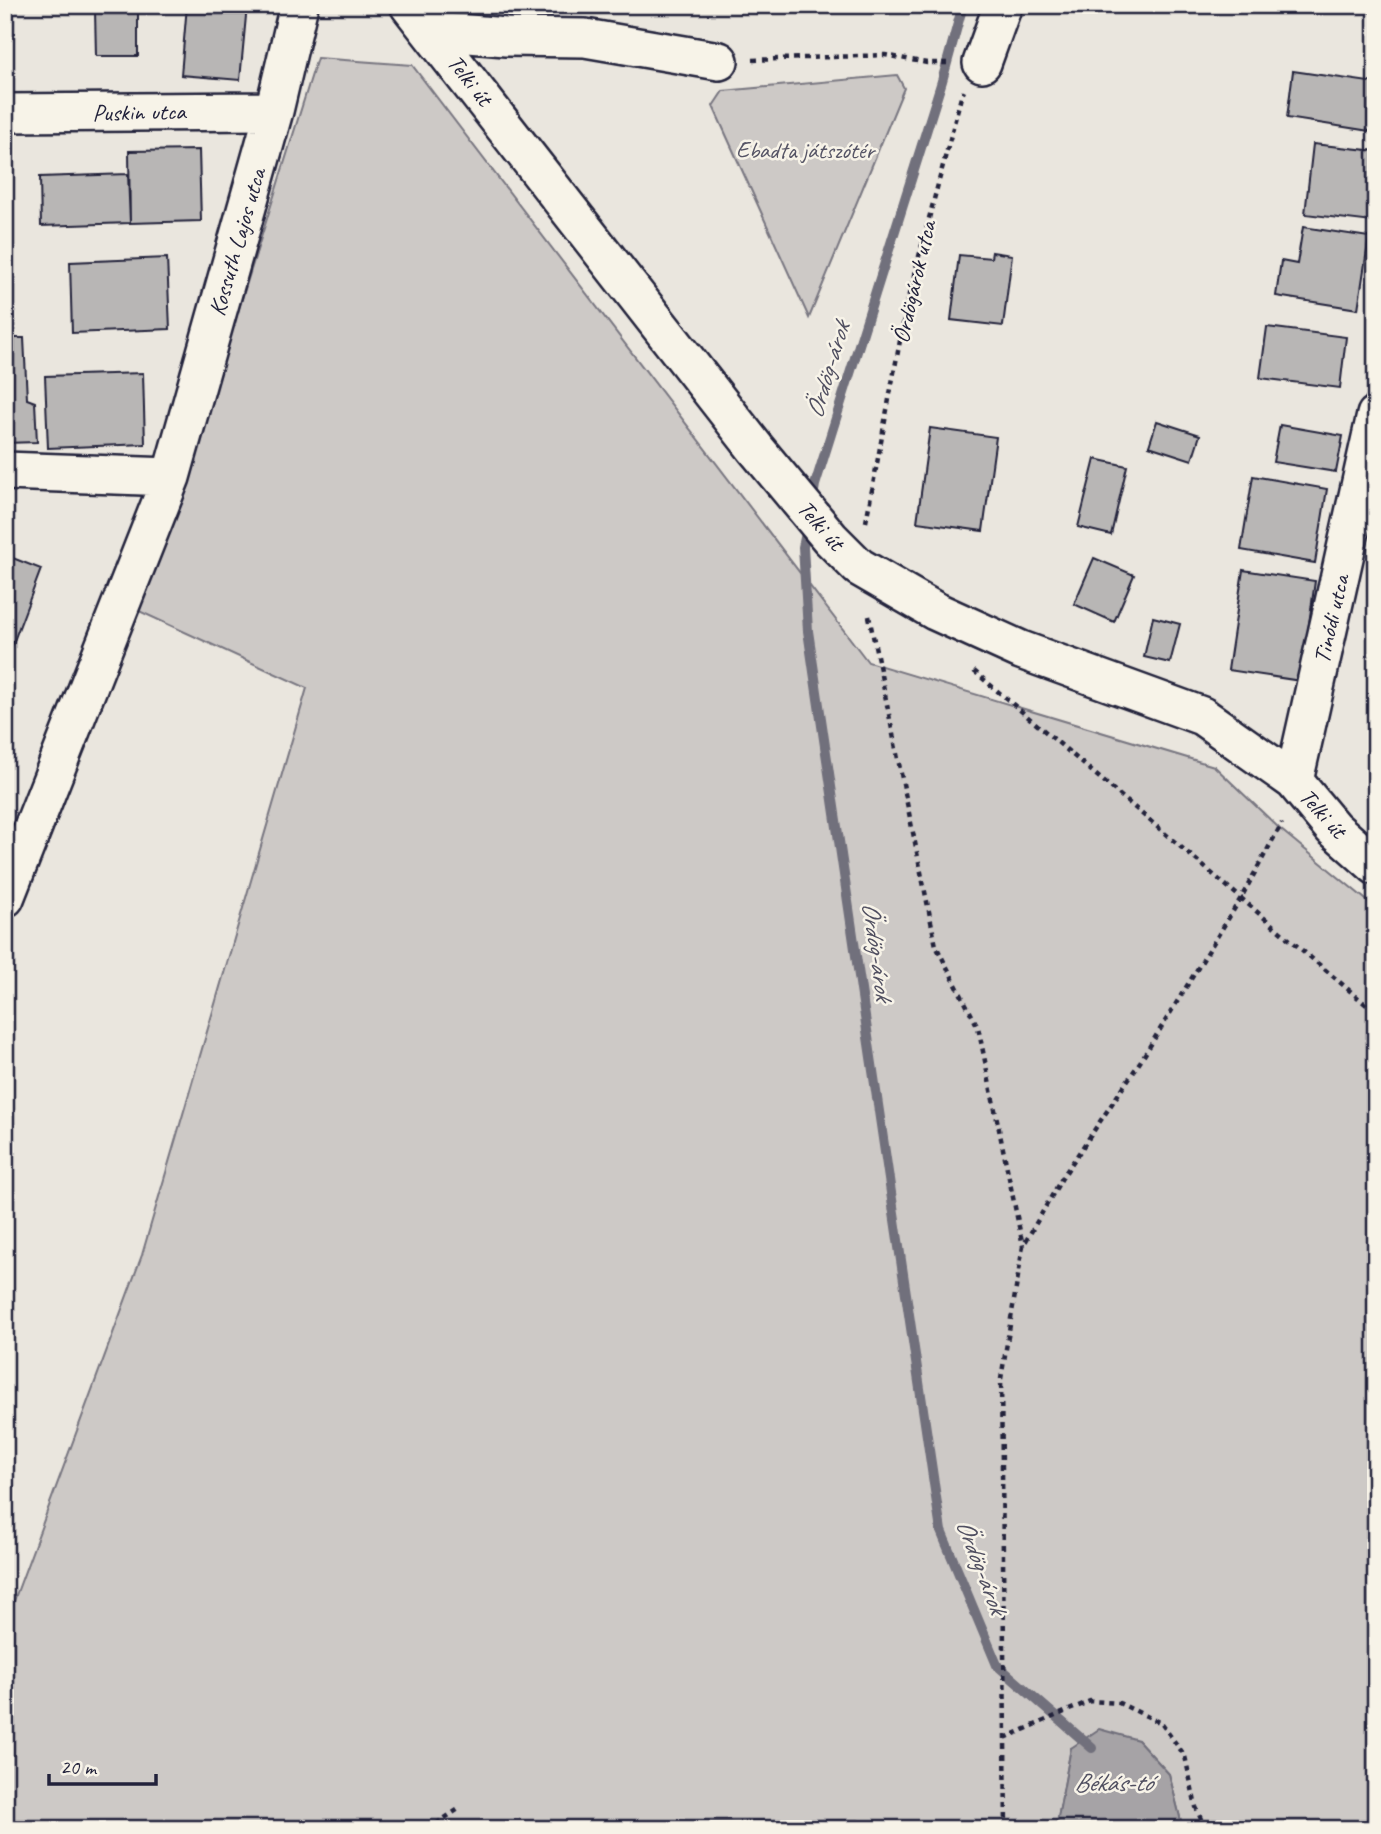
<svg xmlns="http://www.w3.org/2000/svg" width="1381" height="1834" font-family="Caveat,sans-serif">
<rect width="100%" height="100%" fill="#eae6de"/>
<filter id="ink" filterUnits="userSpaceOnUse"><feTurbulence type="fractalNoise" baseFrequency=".0143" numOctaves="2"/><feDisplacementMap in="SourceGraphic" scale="14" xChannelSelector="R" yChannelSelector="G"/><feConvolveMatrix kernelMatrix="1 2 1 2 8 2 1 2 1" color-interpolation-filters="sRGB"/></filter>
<g filter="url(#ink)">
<path fill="#cdc9c6" stroke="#787680" stroke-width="2" d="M317,58L412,65L868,662L1214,766L1280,829L1376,908V1829H1183L1169,1774L1138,1740L1071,1748L1056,1829H871L858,1820L466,1825L459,1829H5V1625L142,1255L307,688L139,611L174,517Z
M897,75L904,88L809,318L713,106L723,91Z"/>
<path fill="#a6a3a6" stroke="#716f7b" stroke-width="2" d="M1099,1729L1138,1740L1169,1774L1183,1829H1056L1071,1748Z"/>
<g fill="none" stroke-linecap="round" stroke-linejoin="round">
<path stroke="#716f7b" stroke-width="10" d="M812,504L815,485L942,81L963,5
M808,524L803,547L808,631L941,1531L997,1665L1092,1748"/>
</g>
<path fill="#b8b6b5" stroke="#22223b" stroke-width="2" d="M187,5H247L240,80L181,75Z
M1335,5H1376V13L1335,7Z
M138,9V56H96L95,10Z
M1293,71L1376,83V132L1287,118Z
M1313,144L1376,151V191L1372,222L1305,214Z
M199,150L201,221L130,223L129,151Z
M128,174L130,223L41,226L40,177Z
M1303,227L1369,237L1358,309L1276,296L1281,261L1297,264Z
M992,252L1012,255L1003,326L951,320L959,255L991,258Z
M167,258L170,329L72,333L70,262Z
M1267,327L1346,337L1340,388L1260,378Z
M5,338H24L27,399L35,402L37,442L5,443Z
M143,373L145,444L48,448L45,376Z
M1157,421L1200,435L1192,460L1149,446Z
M1280,425L1343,436L1336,472L1273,462Z
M930,428L996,437L983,531L917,522Z
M1095,459L1127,466L1111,535L1078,527Z
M1253,476L1327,489L1315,563L1241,550Z
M5,555L41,569L6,662H5Z
M1094,558L1134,575L1114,622L1074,604Z
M1243,570L1315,581L1301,681L1228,670Z
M1153,617L1180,624L1170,663L1144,657Z"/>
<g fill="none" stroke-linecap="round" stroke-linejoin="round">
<g stroke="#22223b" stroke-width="42">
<path id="minor" d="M409,5L756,449L830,538L859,567L935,611L1021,650L1202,716L1294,781L1333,828L1376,866
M432,31L506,37L585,38L719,61
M982,63L1003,5
M5,113L274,111
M5,471L171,477
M1294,781L1376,415
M5,898L171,477L274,111L299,5"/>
</g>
<path stroke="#22223b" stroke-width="4.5" stroke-dasharray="5 5" stroke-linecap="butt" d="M753,60L885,55L927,63H947
M866,522L908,298L961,97L964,91
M869,616L936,946L978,1027L1023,1246
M974,671L1376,1013
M1005,1738L1090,1701L1119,1703L1161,1723L1185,1756L1196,1807L1205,1829
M428,1829L460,1808
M1006,1829L1001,1379L1023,1246L1062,1178L1140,1062L1241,898L1282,823"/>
<use href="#minor" stroke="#f7f3e8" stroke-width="37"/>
</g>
</g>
<g text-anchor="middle" stroke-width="5" stroke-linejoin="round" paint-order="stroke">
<g font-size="24" fill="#22223b" stroke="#f7f3e8">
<text transform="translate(470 80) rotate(52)" y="8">Telki út</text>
<text transform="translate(139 112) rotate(-1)" y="8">Puskin utca</text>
<text transform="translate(237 242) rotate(-74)" y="8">Kossuth Lajos utca</text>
<text transform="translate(914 282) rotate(-77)" y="8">Ördögárok utca</text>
<text transform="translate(821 525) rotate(49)" y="8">Telki út</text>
<text transform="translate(1331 619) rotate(-77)" y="8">Tinódi utca</text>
<text transform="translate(1323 813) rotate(48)" y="8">Telki út</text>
</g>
<g font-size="24" fill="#555465" stroke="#f7f3e8">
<text x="805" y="158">Ebadta játszótér</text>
</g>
<g font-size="26" font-style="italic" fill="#504f60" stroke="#f7f3e8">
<text transform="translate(827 370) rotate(-73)" y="9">Ördög-árok</text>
<text transform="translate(878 951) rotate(82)" y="9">Ördög-árok</text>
<text transform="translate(982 1566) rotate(69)" y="9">Ördög-árok</text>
<text x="1113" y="1791">Békás-tó</text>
</g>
</g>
<rect width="1381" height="1834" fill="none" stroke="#f7f3e8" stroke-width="28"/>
<rect x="14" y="14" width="1353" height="1806" fill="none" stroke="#22223b" stroke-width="2.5" filter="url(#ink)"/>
<path d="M49 1774v10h107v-10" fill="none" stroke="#22223b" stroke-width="3.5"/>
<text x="60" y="1774" font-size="21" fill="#22223b" stroke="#f7f3e8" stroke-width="5" paint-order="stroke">20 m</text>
</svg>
